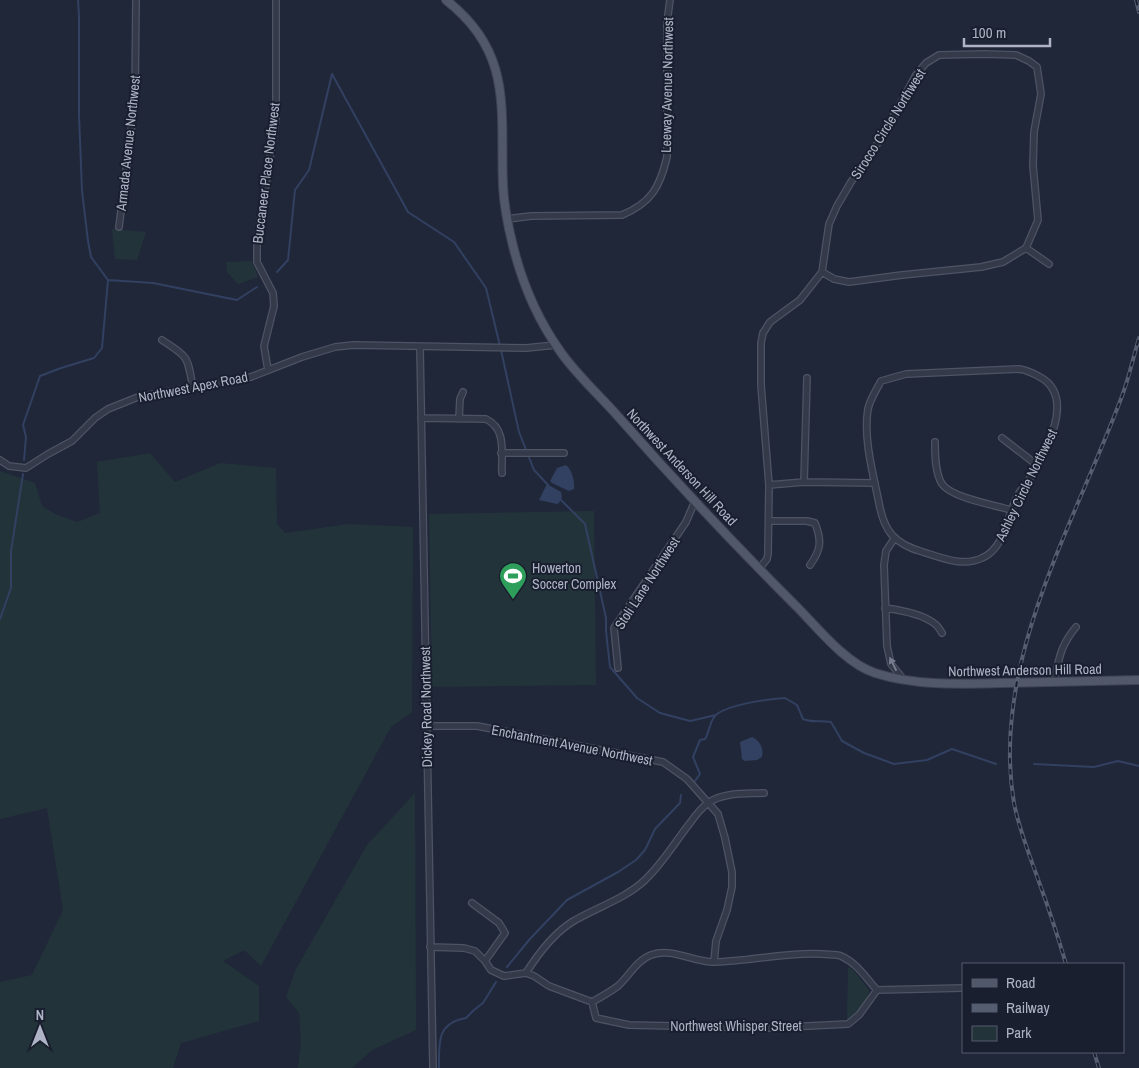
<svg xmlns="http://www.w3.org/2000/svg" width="1139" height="1068" font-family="'Archivo Narrow',sans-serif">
<rect width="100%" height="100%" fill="#202739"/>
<path fill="#22343a" d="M112,229L146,232L137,260L115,259Z
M252,261L258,277L238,284L227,272L226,262Z
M150,453L175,482L220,463L276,468L277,524L285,533L349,524L413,527L412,712L391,727L261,966L244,950L223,961L259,986V1021L181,1043L173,1068H0V982L32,975L63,910L47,808L0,819V471L35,483L42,506L55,514L77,522L100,513L97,462Z
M594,511L596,685L432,687L429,514Z
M415,793L416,1030L372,1050L352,1068H298L301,1041L299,1013L286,997L296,969L367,845Z
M848,967L854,971L869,990C868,1003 859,1014 847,1020Z"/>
<path fill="#324061" d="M566,465C572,470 575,481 574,489L569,491L552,483L550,481L557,468Z
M547,484L561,492L562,497L559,503L557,504L539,500Z
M752,737C760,741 764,748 762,757L757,760L745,761L742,759L740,742Z"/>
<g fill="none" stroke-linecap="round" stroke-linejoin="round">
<path stroke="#324061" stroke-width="2" d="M332,74L408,212L454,242L486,288L500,346
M277,272L288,260L295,190L309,170L332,74
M108,280L153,283L237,300L257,287
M501,350L519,432L534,470L548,485
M24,460L26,437L23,425L40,376L61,368L94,358L102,348L108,280L91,257L88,241L82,191L79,115V16L78,0
M561,500L585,524L606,618V631L610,667L637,698L660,713L690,721L716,715
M0,619L11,588V551L23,474
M1034,764L1094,767L1118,761L1139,766
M695,781L700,774L693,757L700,740L705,739C710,732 709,720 717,714C731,704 768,699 785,698L797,705L803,719C812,723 821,720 831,722L842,741L864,753L894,764L927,760L952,749L996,764
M507,967L529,940L567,900L618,872L636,860L645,850L655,829L680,803L681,795
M439,1068C439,1044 436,1023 466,1018L474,1010L483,1003L496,982"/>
<g stroke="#4e5464" stroke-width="8">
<path id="minor" d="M507,219L531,216L622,215C651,203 660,187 667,157V22L670,0
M119,227L135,98L136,0
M1026,248L1049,264
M162,340C189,358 187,355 193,388
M420,347L433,1068
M1019,369C1027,370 1033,373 1040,377C1077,397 1045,453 1030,478C1027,484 1022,488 1019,493C1007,513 1006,548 982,558C963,567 942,558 923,552C894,544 884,531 879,503C873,474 863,437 868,409C870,399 877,389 881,381L906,374Z
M268,370L264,346L274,306L273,293L257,262V242L276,119V0
M421,418L486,419C507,429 501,453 502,473
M459,419L460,399L463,392
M1002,438L1037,465
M935,442C935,454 935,473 942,484C952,498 995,505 1011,510
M501,453H564
M0,460L9,466L26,468L48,454L72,441L95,418L108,409L138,397L251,377L302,357L335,347L353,345L526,348L556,345
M804,482L807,378
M769,485L804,482L875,483
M769,521H807L815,523C822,541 821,550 810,565
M894,539L886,551L884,565L887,646L891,664L904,680
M759,569L767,559L768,554L769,485L761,385V343L763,333L770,322L800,300L822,272L829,224L837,206L851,182L882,137L916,75L926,63L939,55L984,54L1016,55L1029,61L1037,67L1041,94L1034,132L1033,166L1038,220L1026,248L1003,262L981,267L902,275L849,282L834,279L822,272
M885,608C900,610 923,614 935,624C938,626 940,630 942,633
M618,668L614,628L686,522L695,501
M1054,682C1059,659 1060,646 1076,627
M426,726H477L663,762L687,779L718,814L725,838L732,872V887L727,910L716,941L714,962
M472,903L499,923L505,933L485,961
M430,947L464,948L475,951L485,961L491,970L504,976L526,973L534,976L549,986L592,1002C601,997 610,992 618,986C629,976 637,960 651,955C673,947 694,963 715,962C751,961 786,952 822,954C828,955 836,954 841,956C857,963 866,978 877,990L963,988
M526,973C538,954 553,934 572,922C595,908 625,899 645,880C663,863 675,842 690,823C695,816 701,808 708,803C723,792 746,794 764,793
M592,1002L596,1018L629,1025L768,1028L848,1024L859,1015L877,990"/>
</g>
<g stroke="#3d4353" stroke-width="10">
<path id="major" d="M446,0C514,53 500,110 503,186C504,206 508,226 513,246C522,282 538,320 560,351C575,373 597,393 615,413C673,479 733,543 796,606C818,628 845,663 875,673C916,686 959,684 1001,683C1047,682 1093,681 1139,680"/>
</g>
<use href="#minor" stroke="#343a49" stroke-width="5.5"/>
<use href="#major" stroke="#51586a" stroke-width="8"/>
<g stroke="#555d71" stroke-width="4">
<path id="rail" d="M1136,0L1139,12
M1066,964C1058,937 1049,909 1039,882C1030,856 1019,830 1014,803C990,663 1075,523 1122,396C1129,378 1133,358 1139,338
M1094,1052L1099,1068"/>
</g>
<use href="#rail" stroke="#191f2e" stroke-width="2" stroke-dasharray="5.5" stroke-linecap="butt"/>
</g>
<defs><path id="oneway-solid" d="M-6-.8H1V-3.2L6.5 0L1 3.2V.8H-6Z" transform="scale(1.25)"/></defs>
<use fill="#777d8e" href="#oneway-solid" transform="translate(893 664) rotate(-117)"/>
<defs>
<g id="stadium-pin" transform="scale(1.4375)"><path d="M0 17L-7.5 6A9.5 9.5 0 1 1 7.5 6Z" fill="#2e9e5b" stroke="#191f2e"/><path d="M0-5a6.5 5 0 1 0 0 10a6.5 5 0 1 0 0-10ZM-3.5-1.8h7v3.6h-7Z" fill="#fff"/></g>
</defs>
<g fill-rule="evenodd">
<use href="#stadium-pin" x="513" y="576"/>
</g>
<g text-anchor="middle" stroke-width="4" stroke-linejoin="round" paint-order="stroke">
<g font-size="14" fill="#aeb4c6" stroke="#191f2e">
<text transform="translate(667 85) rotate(-89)" y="5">Leeway Avenue Northwest</text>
<text transform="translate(888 124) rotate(-58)" y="5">Sirocco Circle Northwest</text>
<text transform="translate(128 143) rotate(-84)" y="5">Armada Avenue Northwest</text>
<text transform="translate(266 173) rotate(-83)" y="5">Buccaneer Place Northwest</text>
<text transform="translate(193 387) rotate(-11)" y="5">Northwest Apex Road</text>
<text transform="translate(682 467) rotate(47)" y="5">Northwest Anderson Hill Road</text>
<text transform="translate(1026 485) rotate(-64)" y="5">Ashley Circle Northwest</text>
<text transform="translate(647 583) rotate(-57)" y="5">Stoli Lane Northwest</text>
<text transform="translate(1025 670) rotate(-1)" y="5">Northwest Anderson Hill Road</text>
<text transform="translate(426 707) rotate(-91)" y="5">Dickey Road Northwest</text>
<text transform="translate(572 745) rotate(11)" y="5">Enchantment Avenue Northwest</text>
<text x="736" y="1031">Northwest Whisper Street</text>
</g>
<g font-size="14" fill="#aeb4c6" stroke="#191f2e" text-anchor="start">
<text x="532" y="573">Howerton<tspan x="532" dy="16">Soccer Complex</tspan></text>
</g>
</g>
<rect x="962" y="963" width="162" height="90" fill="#191f2e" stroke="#555b6b"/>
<rect x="972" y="979" width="25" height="8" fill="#51586a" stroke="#555b6b"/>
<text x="1006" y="988" font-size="15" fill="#aeb4c6">Road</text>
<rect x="972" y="1004" width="25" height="8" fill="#555d71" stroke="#555b6b"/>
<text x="1006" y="1013" font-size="15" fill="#aeb4c6">Railway</text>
<rect x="972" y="1026" width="25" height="15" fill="#22343a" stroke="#555b6b"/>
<text x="1006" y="1038" font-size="15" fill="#aeb4c6">Park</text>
<g transform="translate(40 1028)" stroke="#191f2e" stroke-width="4" paint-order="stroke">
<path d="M0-4L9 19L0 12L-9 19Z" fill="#aeb4c6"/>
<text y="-8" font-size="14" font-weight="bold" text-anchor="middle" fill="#aeb4c6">N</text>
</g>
<path d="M964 38v8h86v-8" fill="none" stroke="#aeb4c6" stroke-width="2.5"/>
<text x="972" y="38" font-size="15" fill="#aeb4c6" stroke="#191f2e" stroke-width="4" paint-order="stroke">100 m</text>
</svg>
